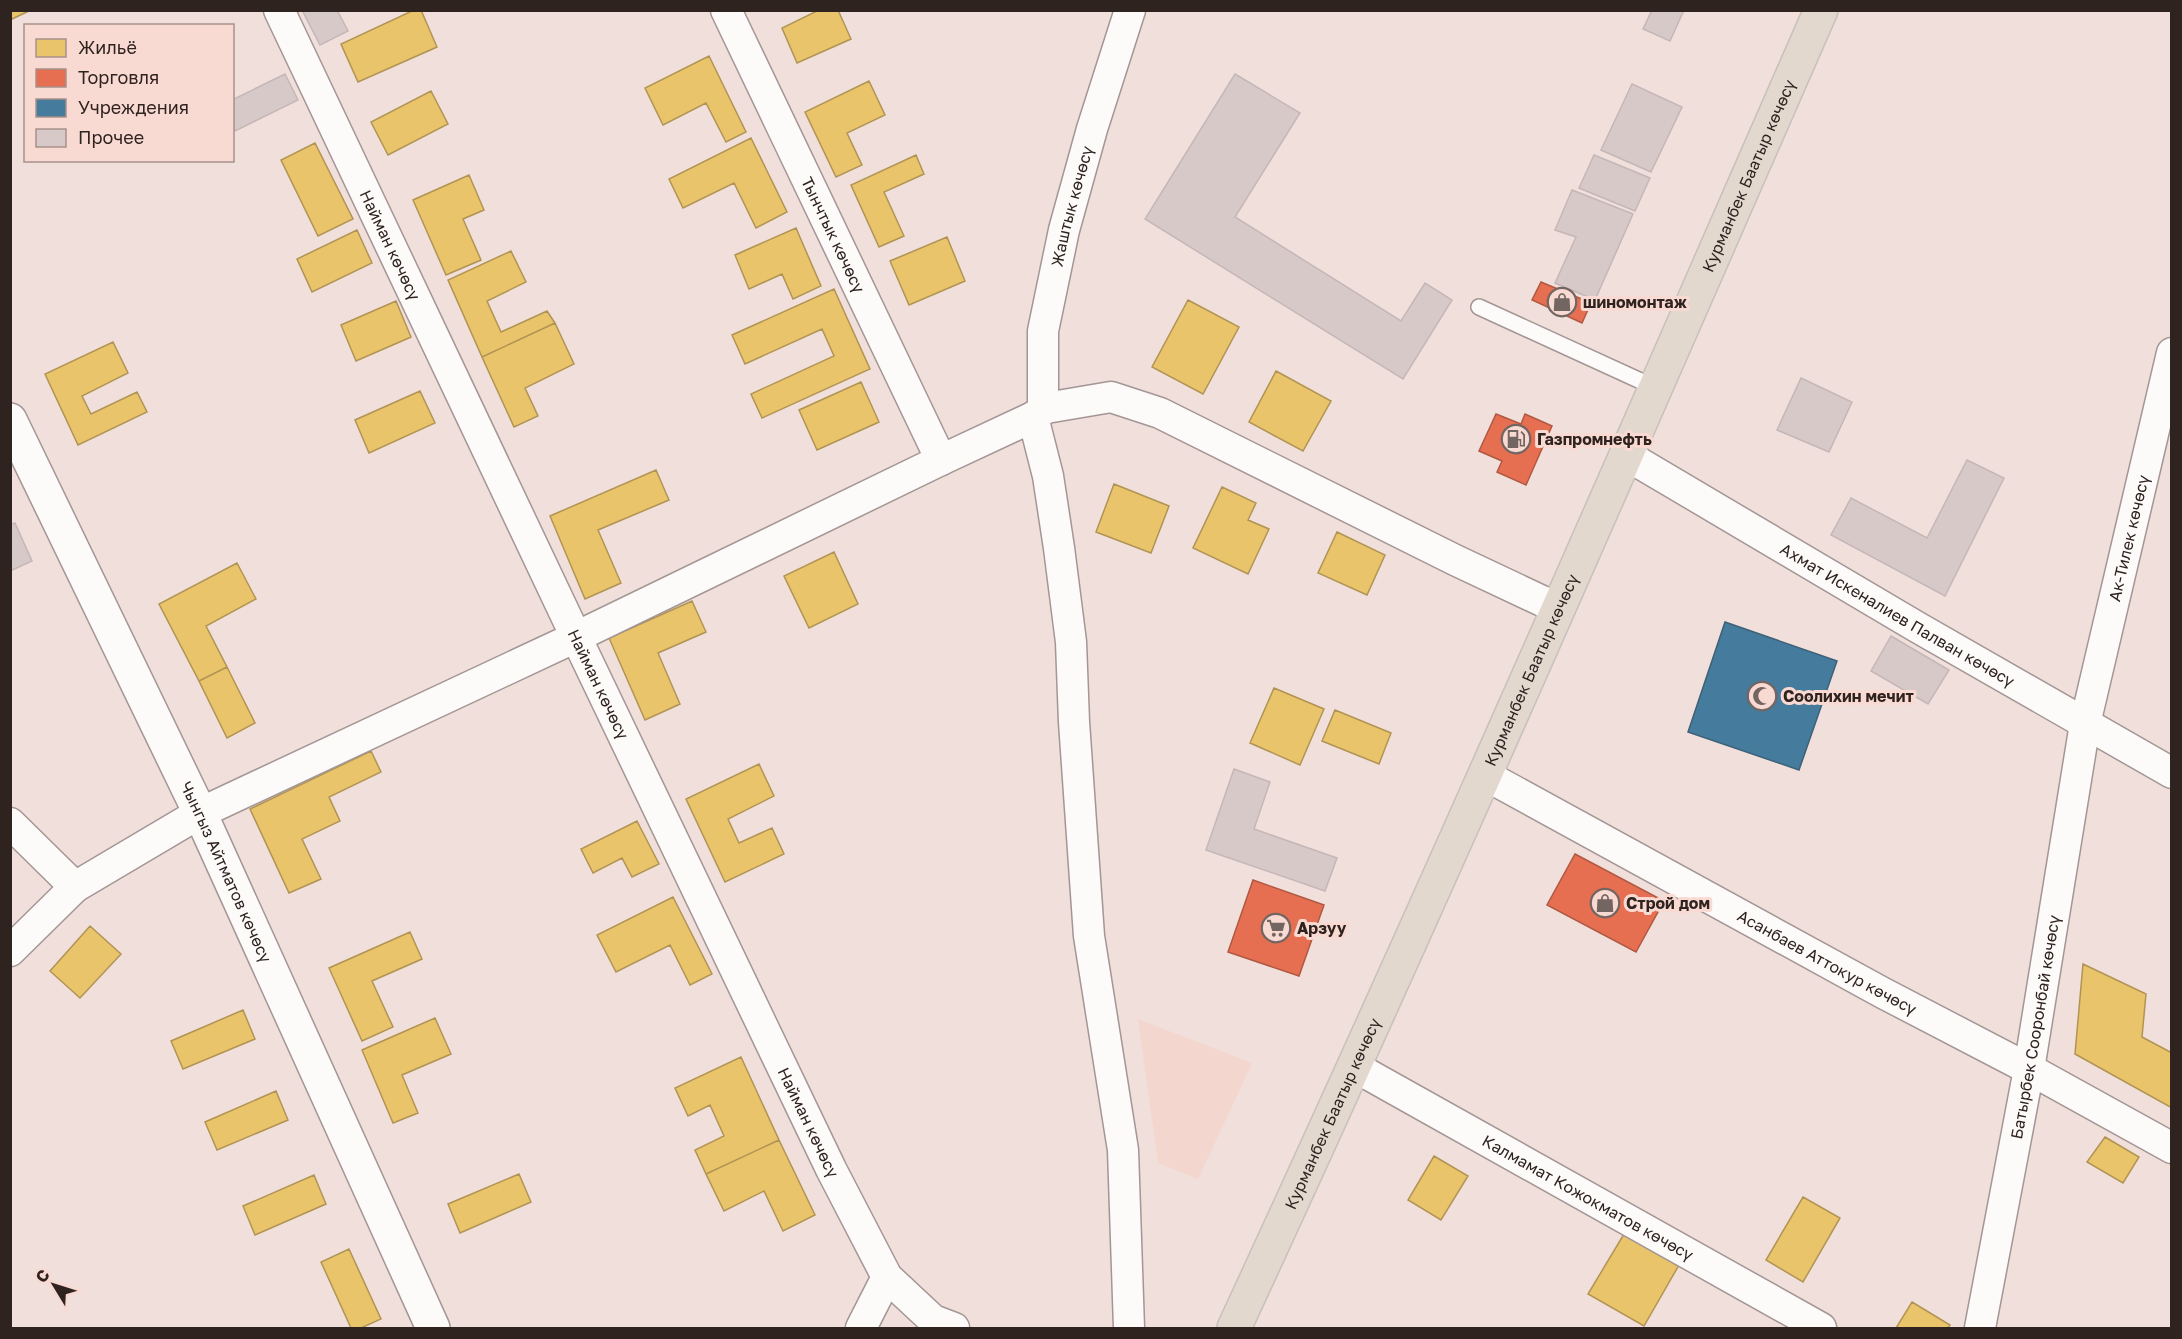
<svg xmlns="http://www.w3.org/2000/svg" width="2182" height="1339" font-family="'Golos Text',sans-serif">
<rect width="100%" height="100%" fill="#f0dfdb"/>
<path fill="#f3d6ce" d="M1138,1019L1252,1063L1198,1179L1158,1163Z"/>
<path fill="#e9c46a" stroke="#b19454" stroke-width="1.5" d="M10,10H31L10,20Z
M414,10H421L437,47L358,82L341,44Z
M819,10H838L851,39L797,63L782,28Z
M709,56L746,132L726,142L706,103L663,125L645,88Z
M869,81L885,115L847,133L862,165L836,177L805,112Z
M431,91L448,124L388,155L371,122Z
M751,138L787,212L756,228L734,183L683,208L669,179Z
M315,143L353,219L318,236L281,160Z
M916,155L924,174L884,192L904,236L879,247L851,185Z
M469,175L484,210L463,219L481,260L446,275L413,200Z
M796,228L821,286L793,299L782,274L749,289L735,255Z
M357,230L372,263L312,292L297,259Z
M947,237L965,281L909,305L890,261Z
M511,251L526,282L487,301L501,332L547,311L555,323L482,357L448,280Z
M834,289L870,369L762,418L751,394L834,356L822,329L745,364L732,335Z
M1188,300L1239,327L1203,394L1152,367Z
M396,301L411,337L356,361L341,325Z
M555,323L574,364L525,388L538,416L514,427L482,357Z
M113,342L128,373L82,396L91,414L137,392L147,412L78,445L45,374Z
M1276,371L1331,401L1303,451L1249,422Z
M861,382L879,422L817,450L799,410Z
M420,391L435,423L369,453L355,420Z
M656,470L669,500L598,530L621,583L585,599L550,516Z
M1114,484L1169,506L1151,553L1096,532Z
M1222,487L1256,503L1248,520L1269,529L1248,574L1193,548Z
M1337,532L1385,555L1367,595L1318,573Z
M834,552L858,604L809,628L784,576Z
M237,563L256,599L206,626L227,667L199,681L159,604Z
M692,601L706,632L658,653L680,704L645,720L609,638Z
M227,667L255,723L227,738L199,681Z
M1274,688L1324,709L1300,765L1250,743Z
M1335,710L1391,733L1379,764L1322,741Z
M371,751L381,772L329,797L340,821L302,839L321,879L289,893L250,809Z
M759,764L774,796L728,819L739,843L772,828L784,854L725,882L686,799Z
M637,821L659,864L632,877L622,858L593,873L581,849Z
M673,897L712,974L690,985L670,945L616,972L597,935Z
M90,926L121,954L80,998L50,971Z
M410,932L422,959L372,981L393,1027L362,1041L329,968Z
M2083,964L2146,994L2142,1037L2172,1053V1108L2075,1054Z
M243,1010L255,1039L183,1069L171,1041Z
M435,1018L451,1054L402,1075L418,1113L393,1123L362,1050Z
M741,1057L779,1140L706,1174L695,1150L724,1136L710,1105L688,1116L675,1088Z
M276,1091L288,1120L217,1150L205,1122Z
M2105,1137L2139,1157L2123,1183L2087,1162Z
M779,1140L815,1215L783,1231L764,1191L724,1211L706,1174Z
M1434,1156L1468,1176L1441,1220L1408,1200Z
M519,1174L531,1202L460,1233L448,1204Z
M314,1175L326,1204L255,1235L243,1206Z
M1803,1197L1840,1218L1803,1282L1766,1260Z
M1624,1234L1679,1265L1644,1326L1588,1294Z
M349,1249L381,1319L361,1328H351L321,1262Z
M1912,1302L1950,1325L1948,1328H1896Z"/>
<path fill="#e76f51" stroke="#b05842" stroke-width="1.5" d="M1541,282L1591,303L1582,323L1532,300Z
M1496,414L1521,424L1525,414L1552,426L1526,485L1497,472L1502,461L1479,451Z
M1575,854L1664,901L1636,952L1547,905Z
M1253,880L1324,905L1299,976L1228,952Z"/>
<path fill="#457b9d" stroke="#3e6178" stroke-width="1.5" d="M1725,622L1837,661L1799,770L1688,732Z"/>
<path fill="#d6c9c8" stroke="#c5b7b7" stroke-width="1.5" d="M302,10H337L348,31L320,45Z
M1652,10H1684L1670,41L1643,29Z
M285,74L298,100L235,131L232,125V100Z
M1235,74L1300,113L1235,217L1401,321L1425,283L1452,300L1403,379L1145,219Z
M1632,84L1682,107L1651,172L1601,150Z
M1594,155L1650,178L1635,211L1579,188Z
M1572,190L1633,214L1595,300L1555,283L1576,237L1555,230Z
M1801,378L1852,402L1829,452L1777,430Z
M1967,460L2004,478L1945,596L1831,535L1851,498L1927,538Z
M15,523L32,561L10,571V525Z
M1891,636L1949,670L1928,704L1871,671Z
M1234,769L1270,782L1254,829L1337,858L1325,891L1206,850Z"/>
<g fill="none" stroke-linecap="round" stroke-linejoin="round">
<g stroke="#a39694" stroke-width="18">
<path id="lane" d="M1479,307L1656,388"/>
</g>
<g stroke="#a39694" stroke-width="33">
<g id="street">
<path id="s1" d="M279,10L576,637L831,1169L887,1277L933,1320L954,1328"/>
<path id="s2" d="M726,10L941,460"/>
<path id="s3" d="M1043,409V331L1064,230L1092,129L1130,10"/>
<path d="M1033,417L1048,476L1059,548L1071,642L1074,722L1089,936L1123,1150L1129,1328"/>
<path id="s4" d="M1626,455L1917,627L2172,773"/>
<path id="s5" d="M1485,775L1883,993L2029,1069L2172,1148"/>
<path d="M10,823L75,887"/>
<path d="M10,951L75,887L200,813L576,637L941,460L1033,417L1046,408L1111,397L1160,413L1455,560L1559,609"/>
<path id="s6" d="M1355,1067L1821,1328"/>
<path d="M861,1328L887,1277"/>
<path id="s7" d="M1980,1328L2029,1069L2085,724L2172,353"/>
</g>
</g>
<g stroke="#a39694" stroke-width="36">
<g id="secondary">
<path id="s8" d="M10,420L200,813L433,1328"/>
</g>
</g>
<g stroke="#c8c0bd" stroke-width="36">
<g id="highway">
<path id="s9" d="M1234,1328C1436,892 1628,451 1821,10"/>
</g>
</g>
<use href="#lane" stroke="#fdfafa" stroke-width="15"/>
<use href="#street" stroke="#fdfafa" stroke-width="30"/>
<use href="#secondary" stroke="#fdfafa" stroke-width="33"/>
<use href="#highway" stroke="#e3d8ce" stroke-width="33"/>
</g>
<defs>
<g id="shop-ring" transform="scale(1.5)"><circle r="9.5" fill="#f9dad2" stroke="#736561" stroke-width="1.5"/><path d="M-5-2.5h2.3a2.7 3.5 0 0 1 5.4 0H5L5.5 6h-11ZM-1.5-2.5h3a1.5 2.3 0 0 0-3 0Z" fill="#736561"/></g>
<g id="fuel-ring" transform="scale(1.5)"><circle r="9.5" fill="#f9dad2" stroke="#736561" stroke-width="1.5"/><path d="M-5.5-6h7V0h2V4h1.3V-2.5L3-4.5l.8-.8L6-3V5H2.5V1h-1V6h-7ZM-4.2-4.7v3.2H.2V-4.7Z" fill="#736561"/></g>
<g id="mosque-ring" transform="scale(1.5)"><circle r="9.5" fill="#f9dad2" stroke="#736561" stroke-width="1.5"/><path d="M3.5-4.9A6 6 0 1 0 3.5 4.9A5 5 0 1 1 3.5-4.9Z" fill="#736561"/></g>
<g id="supermarket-ring" transform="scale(1.5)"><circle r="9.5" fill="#f9dad2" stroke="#736561" stroke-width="1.5"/><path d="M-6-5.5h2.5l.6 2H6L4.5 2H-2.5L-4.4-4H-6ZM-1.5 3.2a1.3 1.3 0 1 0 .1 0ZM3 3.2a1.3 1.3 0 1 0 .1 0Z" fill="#736561"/></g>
</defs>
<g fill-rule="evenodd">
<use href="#shop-ring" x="1562" y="302"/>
<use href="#fuel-ring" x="1516" y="439"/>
<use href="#mosque-ring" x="1762" y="696"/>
<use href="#shop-ring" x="1605" y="903"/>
<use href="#supermarket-ring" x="1276" y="928"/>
</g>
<g text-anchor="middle" stroke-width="6" stroke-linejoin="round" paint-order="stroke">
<g font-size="16" fill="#2f2320" stroke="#f9dad2">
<text dy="6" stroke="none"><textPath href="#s9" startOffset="1262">Курманбек Баатыр көчөсү</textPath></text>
<text dy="6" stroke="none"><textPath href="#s3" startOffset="206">Жаштык көчөсү</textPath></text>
<text dy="6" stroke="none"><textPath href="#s2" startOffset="249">Тынчтык көчөсү</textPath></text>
<text dy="6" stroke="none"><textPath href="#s1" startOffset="260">Найман көчөсү</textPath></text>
<text dy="6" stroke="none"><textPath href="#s7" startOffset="804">Ак-Тилек көчөсү</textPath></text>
<text dy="6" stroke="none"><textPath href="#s4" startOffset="315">Ахмат Искеналиев Палван көчөсү</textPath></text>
<text dy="6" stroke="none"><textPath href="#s9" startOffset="722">Курманбек Баатыр көчөсү</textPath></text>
<text dy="6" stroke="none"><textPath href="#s1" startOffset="746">Найман көчөсү</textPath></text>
<text dy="6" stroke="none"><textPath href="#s8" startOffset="501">Чынгыз Айтматов көчөсү</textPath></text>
<text dy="6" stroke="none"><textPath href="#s5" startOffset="390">Асанбаев Аттокур көчөсү</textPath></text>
<text dy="6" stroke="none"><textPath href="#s7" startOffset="306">Батырбек Сооронбай көчөсү</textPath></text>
<text dy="6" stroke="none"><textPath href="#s9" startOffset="236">Курманбек Баатыр көчөсү</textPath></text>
<text dy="6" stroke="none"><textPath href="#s1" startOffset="1232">Найман көчөсү</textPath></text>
<text dy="6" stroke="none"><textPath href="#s6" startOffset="267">Калмамат Кожокматов көчөсү</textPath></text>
</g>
<g font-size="16" font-weight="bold" fill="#2f2320" stroke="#f9dad2" text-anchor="start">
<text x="1583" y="308">шиномонтаж</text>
<text x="1537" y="445">Газпромнефть</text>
<text x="1783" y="702">Соолихин мечит</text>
<text x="1626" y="909">Строй дом</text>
<text x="1297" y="934">Арзуу</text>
</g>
</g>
<rect width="2182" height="1339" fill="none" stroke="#2f2320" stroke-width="24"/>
<rect x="24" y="24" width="210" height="138" fill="#f9dad2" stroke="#a8918b" stroke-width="1.5"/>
<rect x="36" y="39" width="30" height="18" fill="#e9c46a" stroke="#a8918b" stroke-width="1.5"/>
<text x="78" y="54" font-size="18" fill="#2f2320">Жильё</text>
<rect x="36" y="69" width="30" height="18" fill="#e76f51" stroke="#a8918b" stroke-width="1.5"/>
<text x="78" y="84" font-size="18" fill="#2f2320">Торговля</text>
<rect x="36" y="99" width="30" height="18" fill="#457b9d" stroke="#a8918b" stroke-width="1.5"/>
<text x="78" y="114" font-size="18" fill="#2f2320">Учреждения</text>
<rect x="36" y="129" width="30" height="18" fill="#d6c9c8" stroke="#a8918b" stroke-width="1.5"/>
<text x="78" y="144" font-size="18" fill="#2f2320">Прочее</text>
<g transform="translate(54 1285) rotate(308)" stroke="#f9dad2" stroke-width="4.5" paint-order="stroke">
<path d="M0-4.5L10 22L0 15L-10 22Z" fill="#2f2320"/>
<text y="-9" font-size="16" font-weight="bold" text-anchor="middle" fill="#2f2320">С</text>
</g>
</svg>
